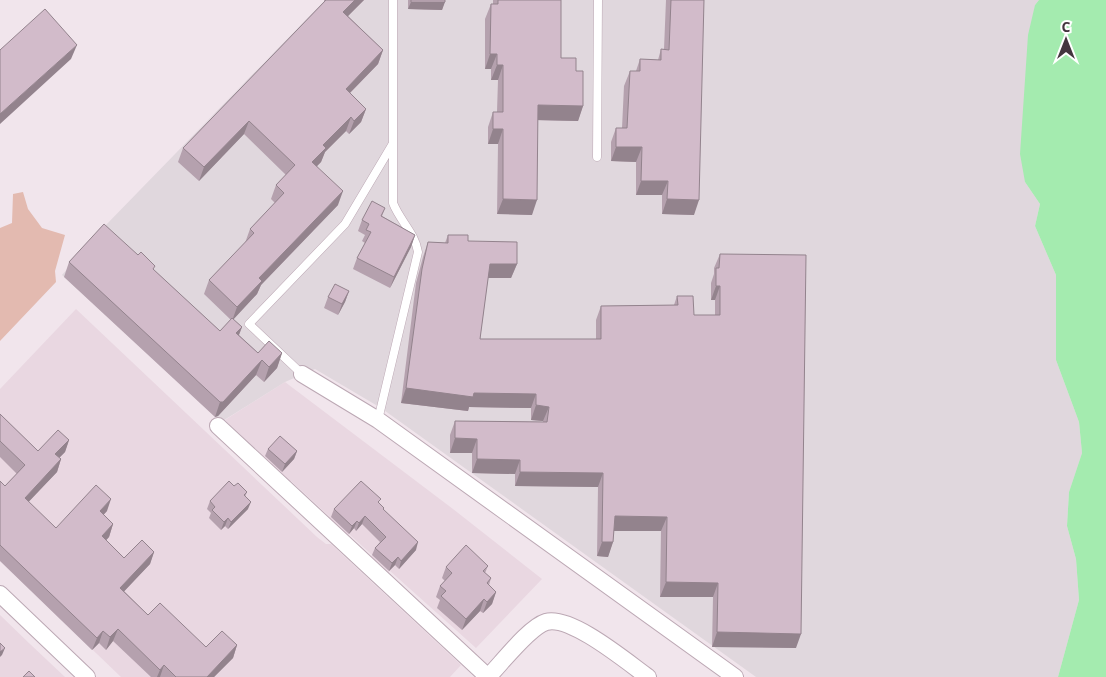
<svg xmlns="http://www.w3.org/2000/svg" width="1106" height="677" font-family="'Open Sans',sans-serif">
<rect width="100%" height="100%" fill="#f1e5ec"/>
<path fill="#e9d7e1" d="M76,309L317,537L326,544H331L461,665L450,677H121L0,561V389Z
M285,382L453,509L542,579L476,648L390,571L384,577L367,562L372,555L349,534L344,539L326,522L330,517L291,481L287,485L267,467L271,463L225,420Z
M0,615L30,644L65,677H0Z"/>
<path fill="#e0d7dd" d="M325,0H1039L1035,5L1025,182L1040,204L1035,226L1056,275V360L1079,422L1082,453L1069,492L1067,526L1076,559L1079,600L1058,677H756L381,408L315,369L285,382L221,422L62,275L103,228Z"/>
<path fill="#e3bab0" d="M23,192L28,209L42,228L65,235L55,271L56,282L0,341V228L12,223L13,194Z"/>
<path fill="#a4ebaf" d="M1039,0H1106V677H1058L1079,600L1076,559L1067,526L1069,492L1082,453L1079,422L1056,360V275L1035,226L1040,204L1025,182L1020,154L1028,35L1035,5Z"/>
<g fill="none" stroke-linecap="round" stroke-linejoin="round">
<g stroke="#bca8b4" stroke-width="9">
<path id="lane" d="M597,157L598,0
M302,374L249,324L345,224L392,145
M378,420L418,252C415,233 400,221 393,203V0"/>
</g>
<g stroke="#bca8b4" stroke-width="18">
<path id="street" d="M302,374L378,420L735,677
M218,426L488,677
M0,594L87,677
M488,677C501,664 529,627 546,622C571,615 627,662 648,677"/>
</g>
<use href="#lane" stroke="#fff" stroke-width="8"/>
<use href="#street" stroke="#fff" stroke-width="16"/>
</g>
<path fill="#b5a1ae" d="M324,0H364L348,16L383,50L378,64L350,93L366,109L361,122L349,134L346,131L325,152L321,162L317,166L338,205L261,285L257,294L233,319L242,327L239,335L258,353H282L277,368L264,382L256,375L218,416L215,417L64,277L69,262L154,270L220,331L231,320L204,294L209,280L245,243L250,229L275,203L271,199L276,185L286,175L244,134L199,181L178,162L183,148L324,2Z
M408,0H445L442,10L408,9Z
M493,0H561V58L576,71L583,106L578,121L538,120L532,215L497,214L498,144H488V127L493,112H497L498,80H491V69H485V19L491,4H493Z
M666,0H704L694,215L662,214V195H636V162L611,161V142L616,128H622L624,86L630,71H636L640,59L658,60L661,49H664Z
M385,208L382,216L415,235L411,247L390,288L353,269L357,258L365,243L362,241L365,235L358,231L362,220Z
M448,235L468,241L517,264L511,278H488L480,339H596V320L601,306L674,305L677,296L694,315H715V300H711V283L714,274V268L720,254L796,648L712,647L713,597H660L661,531H614L613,542L608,557L597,556L598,487L515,486V474L472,473V453H450V435L455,421L543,422V421L531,420V408L469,407L468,411L401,403L416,283L423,257L428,242L445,243Z
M349,291L345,302L338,315L324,308L328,297Z
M0,414L38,451L69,440L65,452L59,458L61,459L57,472L28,502L56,528L107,511L103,515L113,524L109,537L106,540L124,558L154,552L150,564L124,591L148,615L206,647L237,645L233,658L214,677H151L113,641L106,650L99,643L92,650L0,561V481L5,486L17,474L0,457Z
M268,449L297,451L294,459L282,472L265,456Z
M234,486L247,492L245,497L248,509L228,529L225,526L221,530L209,518L211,513L207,509L210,501Z
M379,504L416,550L399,569L395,565L389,571L372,555L375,548L380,542L362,524L356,531L354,528L349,534L331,517L334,509Z
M488,566L485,573L491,578L489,585L496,592L492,604L483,613L480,611L462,630L437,608L440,600L436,597L440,586L445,581L442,578L446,567Z"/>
<path fill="#93838d" d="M355,0H364L338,26L343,12Z
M411,2H445L442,10L408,9Z
M77,45L71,59L0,124V114Z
M383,50L378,64L341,102L346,89Z
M490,54H497L491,69H485Z
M497,65H503L498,80H491Z
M538,105L583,106L578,121L533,120Z
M366,109L361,122L349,134L354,121Z
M351,117L346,131L325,152L321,162L307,176L312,162L323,145Z
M249,121L244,134L199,181L204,167Z
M493,129H503L498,144H488Z
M616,147H642L636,162L611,161Z
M641,181H668L662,195H636Z
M343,191L338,205L261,285L257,294L232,321L237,307L259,278Z
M503,199L537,200L532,215L497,214Z
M667,199L699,200L694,215L662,214Z
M415,235L411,247L390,288L394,277Z
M490,264H517L511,278H485Z
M716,286H720L715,300H711Z
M349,291L345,302L338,315L342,304Z
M242,327L236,342V333Z
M282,353L277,368L264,382L269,367Z
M262,360L256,375L218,416L215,417L220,402Z
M406,388L536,394L531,408L469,407L468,411L401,403Z
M536,405L549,407L543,421L531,420Z
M455,438L477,439L472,453H450Z
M69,440L65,452L51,466L55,454Z
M297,451L294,459L282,472L285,464Z
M61,459L57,472L20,511L25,498Z
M477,459L520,460L515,474L472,473Z
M520,472L603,473L598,487L515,486Z
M111,499L107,511L95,524L100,511Z
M251,502L248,509L228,529L231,522Z
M365,516L362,524L356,531L359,523Z
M615,516L667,517L661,531H610Z
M228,518L225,526L221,530L224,522Z
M357,521L354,528L349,534L352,526Z
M113,524L109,537L98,549L102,536Z
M418,542L416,550L399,569L401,561Z
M602,542H613L608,557L597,556Z
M154,552L150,564L116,600L120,588Z
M398,557L395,565L389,571L392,563Z
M666,582L718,583L713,597H660Z
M496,592L492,604L483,613L487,602Z
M484,599L480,611L462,630L466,619Z
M118,629L113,641L106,650L110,637Z
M103,631L99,643L92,650L97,638Z
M717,632L801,634L796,648L712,647Z
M237,645L233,658L214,677H207Z
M5,648L2,655L0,657V652Z
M164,665L160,677H157L160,670Z"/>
<path fill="#d2bbca" stroke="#93838d" d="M326,0H355L343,12L383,50L346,89L366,109L354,121L351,117L323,145L326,148L312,162L343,191L259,278L262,281L237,307L209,280L254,233L250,229L284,193L276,185L295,165L249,121L204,167L183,148Z
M411,0H445V2H411Z
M498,0H561V58H576V71H583V106L538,105L537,200L503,199V129H493V112H503V65H497V54H490L491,4H498Z
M671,0H704L699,200L667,199L668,181H641L642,147H616V128H627L630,71H640V59L661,60V49L669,50Z
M45,9L77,45L0,114V50Z
M372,201L385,208L381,216L415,235L394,277L357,258L371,232L366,230L369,224L362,220Z
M104,224L138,255L141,252L155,266L153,269L220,331L232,318L242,327L236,333L258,353L269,341L282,353L269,367L262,360L223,402H220L69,262Z
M448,235H468V241L517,242V264H490L480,339H601V306L678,305L677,296H693L694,315H720V286H716V268H719L720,254L806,255L801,634L717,632L718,583L666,582L667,517L615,516L613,542H602L603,473L520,472V460L477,459V439L455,438V421L547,422L549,407L536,405V394L474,393L473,397L406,388L422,269L428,242L448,243Z
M335,284L349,291L342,304L328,297Z
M0,414L38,451L58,430L69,440L55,454L61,459L25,498L56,528L96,485L111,499L100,511L113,524L102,536L124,558L142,540L154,552L120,588L148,615L160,603L206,647L222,631L237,645L207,677H176L164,665L160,670L118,629L110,637L103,631L97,638L0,545V481L5,486L25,465L0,441Z
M280,436L297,451L285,464L268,449Z
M229,481L234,486L238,483L247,492L244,495L251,502L231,522L228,518L224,522L212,510L215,507L210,501Z
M361,481L381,499L378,502L384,508L383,509L418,542L401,561L398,557L392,563L375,548L386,537L365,516L359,523L357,521L352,526L334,509Z
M466,545L488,566L483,571L491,578L487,583L496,592L487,602L484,599L466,619L441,596L446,591L440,586L452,573L446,567Z
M0,643L5,648L0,652Z
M29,671L35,677H23Z"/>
<g transform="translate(1066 40)" stroke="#ffffff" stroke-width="4" paint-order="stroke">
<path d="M0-4L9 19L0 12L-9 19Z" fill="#43353e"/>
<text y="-8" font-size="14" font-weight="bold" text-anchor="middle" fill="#43353e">С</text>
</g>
</svg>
